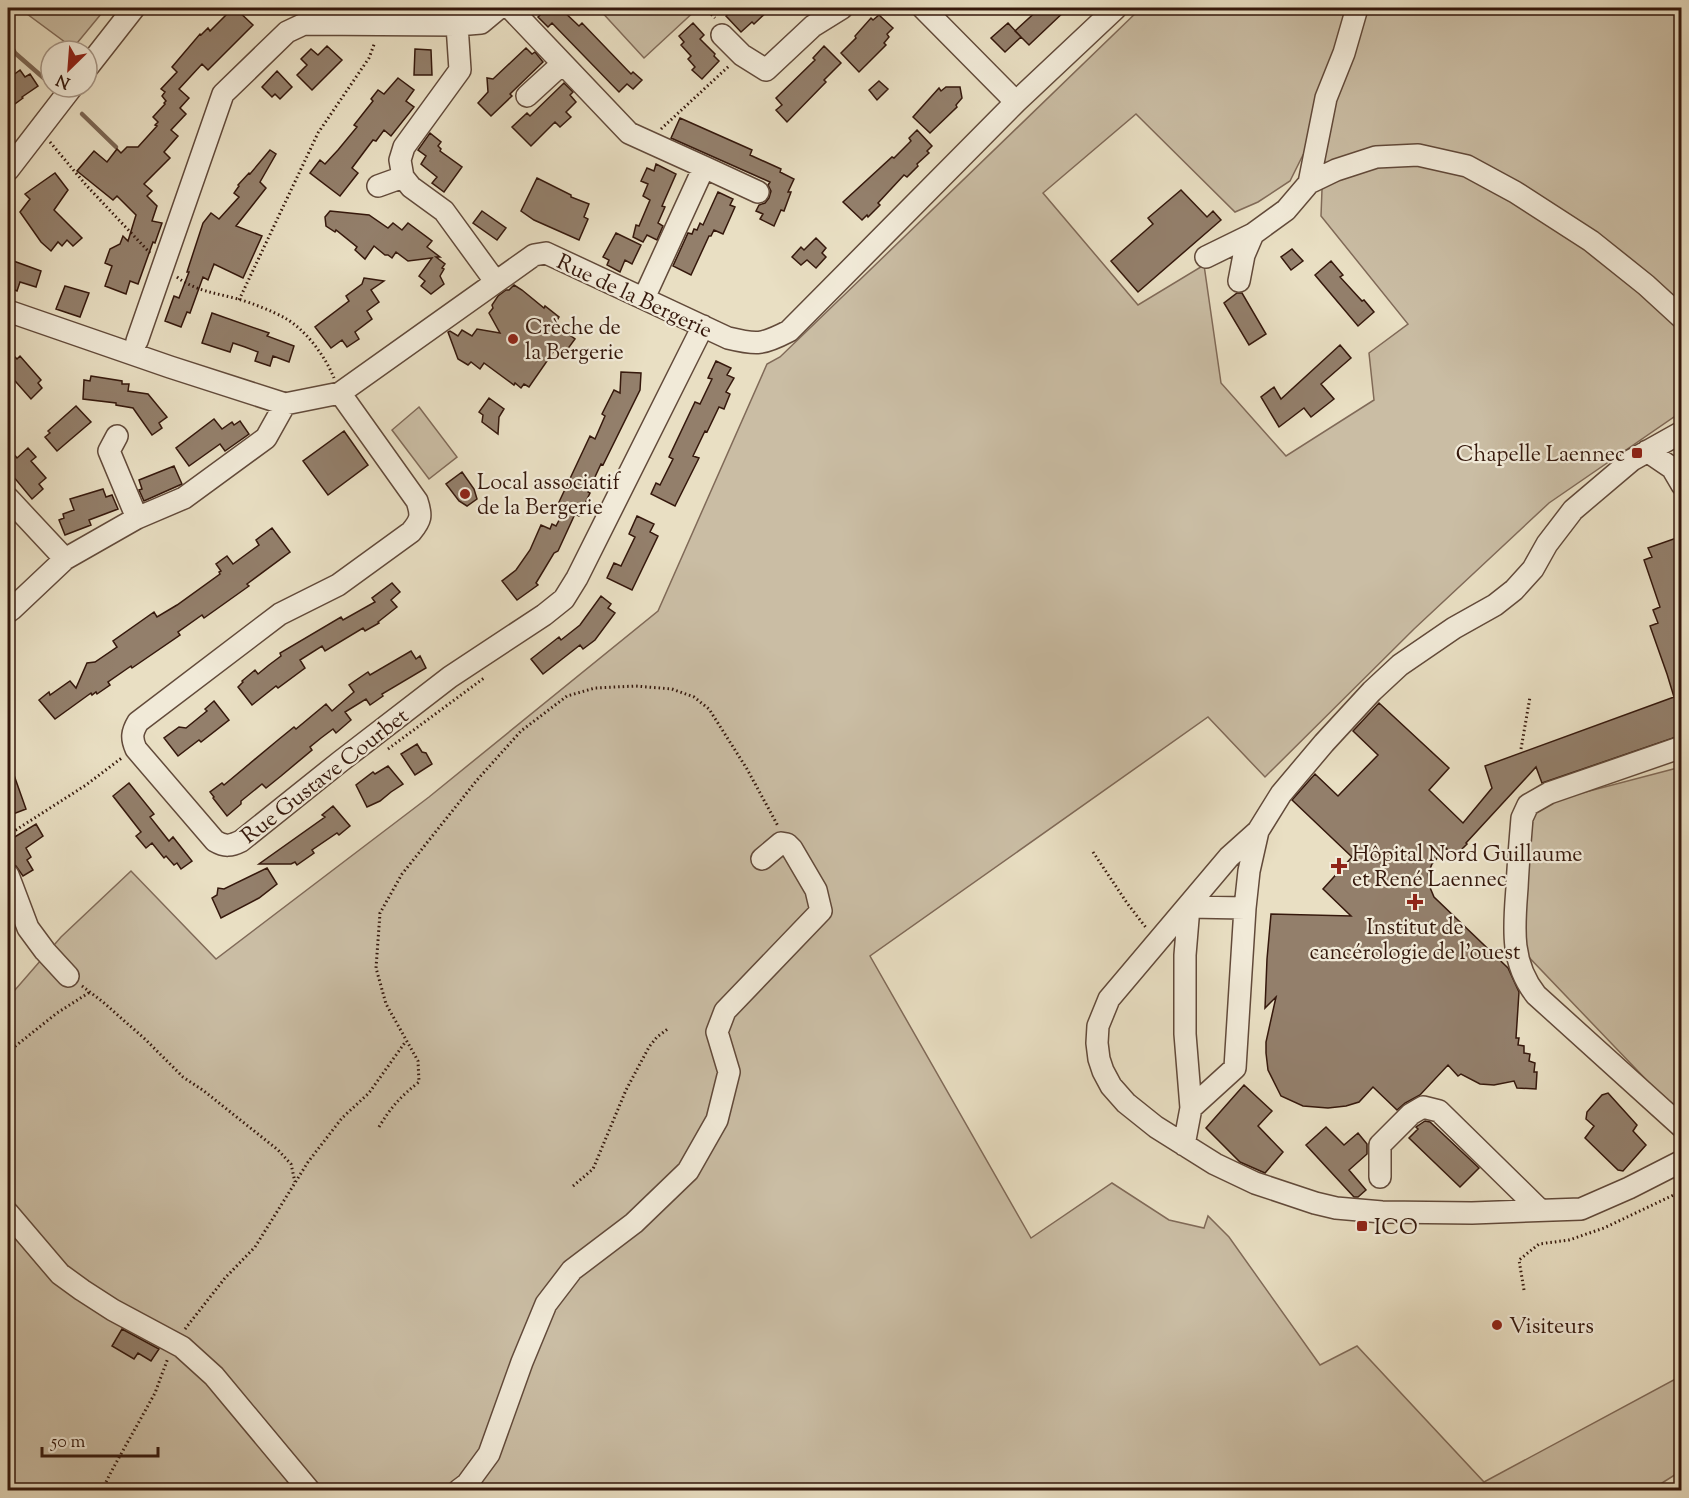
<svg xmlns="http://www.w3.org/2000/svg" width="1689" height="1498" font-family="'Sorts Mill Goudy',serif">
<rect width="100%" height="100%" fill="#e9dfc3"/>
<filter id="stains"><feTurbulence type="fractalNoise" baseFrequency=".00333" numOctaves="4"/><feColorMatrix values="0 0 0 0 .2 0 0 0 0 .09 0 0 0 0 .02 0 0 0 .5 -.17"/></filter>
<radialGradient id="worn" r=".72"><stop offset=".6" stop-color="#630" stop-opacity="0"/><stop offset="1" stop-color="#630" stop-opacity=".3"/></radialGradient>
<path fill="#cabda4" stroke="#806a58" stroke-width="1.5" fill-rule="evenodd" d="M19,8H106L73,48Z
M598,8H698L644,58Z
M1141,8H1681V416L1674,417L1549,503L1414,629L1265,777L1208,717L870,956L1031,1238L1112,1183L1169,1220L1204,1228L1208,1216L1229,1237L1320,1365L1357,1346L1484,1482L1681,1376V1471L1651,1490H8V998L61,937L131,871L216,959L429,797L658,611L767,364L780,357ZM1136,114L1235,212L1258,202L1290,181L1303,155L1323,163L1321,216L1408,324L1369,353L1374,400L1286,456L1221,383L1204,265L1138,305L1043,193Z
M419,407L457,457L429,479L392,430Z
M1681,767V1116L1520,948L1532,806Z"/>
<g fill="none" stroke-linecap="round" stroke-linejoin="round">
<path stroke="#7c6755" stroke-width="4.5" d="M8,40L15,53L46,80
M82,114L116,147"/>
</g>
<path fill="#937f6b" stroke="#35180c" stroke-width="1.5" d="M233,8H235L253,25L208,70L202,64L179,89L189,98L180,108L186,114L171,130L178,136L164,152L170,158L144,184L152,191L147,196L157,206L152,221L162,223L155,243L153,242L138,284L130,281L126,294L105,286L112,266L105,263L110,249L120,244L123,236L128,241L136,215L117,196L113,200L77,171L94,151L107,162L117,149L121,153L127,147H138L157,126L155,125L158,122L153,117L165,104L164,103L166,101L162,96L165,92L161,89L177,72L172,67L200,34L201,35L208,28L210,31Z
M548,8H560L579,26L582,23L631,74L633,72L642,80L633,89L627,84L619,92L552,23L548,27L538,17Z
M735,8H771L754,24L752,22L741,32L726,16Z
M1040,8H1068L1029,45L1015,31Z
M879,15L893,28L887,34L889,37L884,43L886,45L859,72L841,53L856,38L855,36L871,18L873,20Z
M693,23L704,35L700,39L715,54L714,56L719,61L702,79L692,70L695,67L688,59L691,56L681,45L684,42L679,36Z
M1008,23L1021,37L1005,52L991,38Z
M327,46L342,60L312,90L297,75L307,65L301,59L311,49L318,55Z
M824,46L841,63L824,80L826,82L787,122L776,110L782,105L776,98L815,60L813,58Z
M526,48L532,54L535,52L543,62L510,94L512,96L491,116L478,103L488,92L487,78L493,79Z
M415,49L431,50L432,75H414Z
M20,70L25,77L30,74L38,86L22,97L23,98L8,109V79Z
M277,71L292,87L280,99L275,94L272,97L262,87Z
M398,78L414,90L406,101L414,107L391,136L384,130L376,141L373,140L352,168L358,173L340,196L310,173L320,160L325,164L338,150L357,127L354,125L373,101L371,99L378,90L384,94Z
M879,81L888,89L877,100L869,90Z
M564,83L573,92L570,95L576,102L566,112L571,117L560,127L555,122L531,146L512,127L527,113L530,116Z
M946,87H960L962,98L956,105L957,107L930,133L913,117L939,88L941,91Z
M680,118L752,150L750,155L781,169L780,172L794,179L788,192H791L784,211L781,210L774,226L760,219L763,214L756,211L759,205L765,203L769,198L771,191L768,185L770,182L671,138Z
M917,130L932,146L927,151L929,153L917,164L918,166L907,177L904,175L878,203L880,205L868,217L867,215L862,220L843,202L892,157L894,158L911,141L909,138Z
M430,133L441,142L438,146L441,149L440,151L462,167L444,192L432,183L437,177L421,164L426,156L418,150Z
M270,150L276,154L260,182L266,188L236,226L262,236L243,278L214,264L208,280L203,277L190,313L187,312L181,327L165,321L174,296L179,298L189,272H187L203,223L211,213L219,219L239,197L234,193L239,186L238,185L249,173L250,174Z
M656,164L676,174L662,206L665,207L658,223L663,226L657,240L647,235L643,242L633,237L636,225L639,226L650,200L643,196L648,184L641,181L647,168L654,171Z
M55,173L68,190L54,210L82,238L73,246L67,240L62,246L58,242L51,251L41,242L20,212L30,199L25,194Z
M537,178L571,195V197L589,204L584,217L588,219L579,240L534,220L521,211Z
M1181,190L1207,217L1213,211L1221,220L1138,292L1111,261L1153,224L1148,218Z
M718,192L733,199L730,205L735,207L723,234L714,230L711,236H709L691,275L673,266L688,233L692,234L694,229L697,230L700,223L703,225Z
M330,211L369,215L388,228L393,223L402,230L408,223L432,241L427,247L440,257H436L445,264L442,268L444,269L440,276L444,284L431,294L421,286L425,281L419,276L432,258L408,261L396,252L392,258L388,255H385L374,246L365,259L355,250L357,247L336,230L335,232L326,226L325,217Z
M482,211L506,228L497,240L473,223Z
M616,233L641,245L632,264L625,260L620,272L607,265L609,260L603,257Z
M816,238L826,248L822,253L826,257L816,268L807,260L801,265L792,257L801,247L804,250Z
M1292,249L1303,261L1291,270L1281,257Z
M8,259L41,271L36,287L20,282L17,291L8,287Z
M1331,261L1343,275L1340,277L1362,301L1364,300L1374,312L1358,326L1315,275Z
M364,278L384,281L371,290L379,302L367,311L372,319L355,332L359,339L347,347L342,340L331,348L315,327L349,301L346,296L362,284Z
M514,285L522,290L544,308L545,306L559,317L555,324L575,339L564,354L556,348L529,387L524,384L521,388L515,383L514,385L484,363L480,369L471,362L468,365L458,359L448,332L450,331L458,336L462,330L472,336L477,329L500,333L489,313L493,308L492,305L498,296L506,290H509Z
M65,286L89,293L80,317L56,309Z
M1237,293H1242L1266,334L1249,345L1224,303Z
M212,313L269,333L267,336L294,346L289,362L273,356L270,366L255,361L258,352L245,347L233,343L230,352L202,343Z
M1340,345L1351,358L1321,384L1334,399L1311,417L1304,408L1279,427L1261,397L1274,387L1281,399Z
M8,350L17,359L20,356L41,380L38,383L42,388L31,399L8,373Z
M716,361L731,368L727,375L734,378L726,392L730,394L724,409L719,407L707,432L705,431L693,456L699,458L675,506L651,494L656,483L660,485L673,459L669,457L695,402L700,404L712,379L708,378Z
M621,372L641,373L640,390L603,465L601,464L594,479L588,492L590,493L579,516L575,514L558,551L554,553L536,583L538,585L517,600L502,581L516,570L530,550L541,525L550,529L552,524L556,526L567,505L559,502L590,436L595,439L605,416L602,414L614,390L620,393Z
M91,376L122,381V384H129L128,391L148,394L167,417L159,423L162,428L152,435L133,408L116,405V403L83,399L84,380L90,381Z
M489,398L504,409L499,417L498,434L482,422L483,415L479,412Z
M76,406L91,422L57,451L45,437L50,433L48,431Z
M214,419L222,429L232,422L234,425L240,421L249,434L225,451L220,444L189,466L176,448Z
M344,431L368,465L328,495L303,461Z
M8,447L17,458L28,448L36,457L31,461L46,478L39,484L43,489L32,499L13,476L8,481Z
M174,466L182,484L144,501L139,490L142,489L139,480Z
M462,472L474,489L477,499L467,506L459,501L446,484Z
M103,489L106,497L112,495L118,509L89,520L91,525L65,535L59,520L64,518L63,514L74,510L70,499Z
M637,516L654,524L650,532L658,536L632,590L607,578L614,563L621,566L635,537L629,534Z
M272,528L290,552L247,584L249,586L204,618L202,615L178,632L180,635L132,668L131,666L108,682L110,685L97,694L96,692L92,695L91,693L55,719L39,700L49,692L50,695L70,681L76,688L87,663L95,662L117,647L113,641L154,612L157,617L177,605L220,574L219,572L221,571L216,564L227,556L233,564L259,545L256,540Z
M1682,536V735L1542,783L1536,767L1466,843L1467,844L1455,856L1446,848L1432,864L1428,874L1429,885L1434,897L1508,968L1519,992L1516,1038H1519L1518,1045L1524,1046V1053L1530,1054L1529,1061L1535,1063L1534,1072H1537L1536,1089L1517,1088L1514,1081L1494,1085L1480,1084L1461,1074L1458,1076L1448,1065L1420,1095L1405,1103L1397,1110L1373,1087L1359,1102L1346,1106L1328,1108L1303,1106L1281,1096L1268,1070L1266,1053V1042L1276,997L1265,1008L1267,959L1271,914L1351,916L1323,889L1352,857L1292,800L1315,774L1338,796L1378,755L1353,731L1379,703L1449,768L1429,790L1463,823L1492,788L1485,766L1674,697L1667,674L1650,626L1658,623L1653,610L1660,607L1644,560L1652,557L1648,548Z
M392,583L400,592L391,600L397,607L378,622L379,623L365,631L363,628L325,651L322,646L300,660L305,668L278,688L276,686L252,705L238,687L243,682L242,681L255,670L258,674L269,665L281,656L280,653L341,617L343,620L375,602L372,598Z
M601,596L611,604L608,608L615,613L595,640L583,649L580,645L543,674L531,659L559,637L561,640L580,625Z
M411,651L416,659L420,656L426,668L382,694L383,696L370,705L366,699L345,712L351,720L336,733L333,729L321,738L310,747L312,750L281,776L266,788L262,784L241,801V804L227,816L213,798L214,797L210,792L222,783L224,785L278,740L294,727L296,729L326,704L332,711L354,692L349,685L368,672L370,675Z
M214,701L229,720L201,742L199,740L178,756L164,738L179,727L186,728L207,711L205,709Z
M417,744L422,752L426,753L432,764L415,775L401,754Z
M9,761L26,809L8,816V762Z
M388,766L403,784L391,792L380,801L367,807L356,785L373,772L375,774Z
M129,783L154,814L150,817L169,841L173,837L192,861L181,869L177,863L174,865L166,856L164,858L152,843L146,848L136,836L141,832L113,796Z
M333,806L350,826L339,835L337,833L312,850L314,853L297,865L295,862L291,864H259L325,817L322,815Z
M36,824L43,836L26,848L31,857L27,860L33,870L23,876L16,866L10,862L8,858V841Z
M267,868L277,884L259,898L221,918L212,898L217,895L218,888L224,889Z
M1244,1085L1272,1111L1258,1126L1283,1152L1265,1173L1240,1162L1206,1128Z
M1608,1093L1637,1125L1633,1131L1646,1145L1623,1171L1618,1170L1585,1138L1594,1126L1586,1119L1587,1112L1602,1095Z
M1425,1121L1430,1122L1479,1168L1460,1187L1409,1138L1418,1129L1416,1127Z
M1326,1127L1344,1145L1358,1133L1367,1144V1154L1349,1170L1366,1190L1358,1197H1354L1306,1145Z
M122,1329L159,1349L151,1361L138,1353L134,1359L112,1346Z"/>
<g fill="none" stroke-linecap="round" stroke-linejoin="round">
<g stroke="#624a3a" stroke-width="24">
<path id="minor" d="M510,8L629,133L704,167L644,298
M923,8L1016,102
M457,25L460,70L404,147L400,160L403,177L411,187L444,211L495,281
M722,35L742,55L766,70L813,26L842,8
M87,68L134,8
M527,96L562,64
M704,167L758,192
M8,170L72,87
M1309,183L1336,170L1376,157L1418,155L1467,166L1515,192L1591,241L1646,285L1682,318
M378,186L403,177
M1206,257L1253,234
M1239,281L1244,255L1253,234L1286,210L1309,183L1326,98L1344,53L1357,8
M8,311L170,367L285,404L340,393L534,255L546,253L728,338C757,345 762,345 789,331L1016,102L1116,8
M137,341L223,94L287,32L304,24L457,25L481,23L499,8
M340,393L417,501C422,516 421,520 411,532L338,585L280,614L138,722C132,732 131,738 136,749L215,841C225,847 231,846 241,841L341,761L450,677L544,615L564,599L577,578L703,326
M1682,432L1632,460L1573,510L1547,544L1533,569L1514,590L1495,605L1454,628L1400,665L1372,691L1324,743L1281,794L1258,831L1229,857L1109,999L1098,1026L1097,1043L1099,1059L1103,1071L1111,1086L1126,1103L1156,1127L1215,1164L1255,1183L1315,1203L1336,1208L1382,1212L1472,1213L1581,1209L1629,1188L1682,1161
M117,436L109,451L137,518
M1647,451L1672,468L1682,485
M8,498L65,559
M8,612L12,609L65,559L137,518L184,498L266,438L285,404
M1682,747L1549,793L1528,805L1522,818C1520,842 1518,865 1517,888C1514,927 1510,962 1536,995L1682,1127
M8,875L28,928L45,951L68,976
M1191,1108L1235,1068L1245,908
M1184,1145L1191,1108L1185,1034V955L1189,907L1245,908L1249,871L1258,831
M1380,1177V1145L1411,1114L1423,1107L1439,1111L1540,1210
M8,1213L60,1274L82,1290L113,1310L182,1347L214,1376L309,1490
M459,1490L467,1484L489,1454L522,1362L546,1304L572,1270L634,1223L688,1171L717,1120L729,1072L717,1032L725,1011L821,911L816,890L792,849L787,844L781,843L762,859"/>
</g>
<path stroke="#35180c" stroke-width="3" stroke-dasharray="1.5 3" stroke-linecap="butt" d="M705,8L715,18
M661,129L729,66
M50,142L86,185L150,253
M177,277C195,291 216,293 238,299C252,303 272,311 285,318C306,330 325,356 334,378
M239,300L318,133L369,58L375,42
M8,632V638
M388,749L484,678
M1521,749L1530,697
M8,835L86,785L123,757
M1093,852L1127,903L1147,929
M82,986L103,1002L146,1040L183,1077L204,1091L278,1150L291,1164L295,1182
M8,1052L57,1013L90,992
M379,1127C391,1107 401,1096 419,1082L418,1061L386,1004L376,968L380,913L402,874L477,780L521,731L567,696L595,688L636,686L672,689L694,697L709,709L747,769L778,826
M573,1186L593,1169L626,1090L649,1047L657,1037L669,1028
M1524,1290L1519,1260L1539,1244L1569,1240L1604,1228L1682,1191
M185,1329L225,1278L255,1247L308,1162L342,1118L369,1093L406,1041
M102,1490L111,1472L155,1393L168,1358"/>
<use href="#minor" stroke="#f1ead8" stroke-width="21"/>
</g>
<g fill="#8f2418" stroke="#f1ead8" stroke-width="2">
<circle cx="513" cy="339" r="6"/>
<rect x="1631" y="447" width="12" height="12" rx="3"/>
<circle cx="465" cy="494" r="6"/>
<path d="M1336 857h6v6h6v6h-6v6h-6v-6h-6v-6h6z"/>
<path d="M1412 893h6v6h6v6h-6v6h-6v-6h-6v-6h6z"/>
<rect x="1356" y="1220" width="12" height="12" rx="3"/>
<circle cx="1497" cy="1325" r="6"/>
</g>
<g text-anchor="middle" stroke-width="4.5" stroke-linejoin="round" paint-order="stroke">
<g font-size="22" fill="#35180c" stroke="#f1ead8">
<text transform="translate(635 295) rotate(25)" y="8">Rue de la Bergerie</text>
<text transform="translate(324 775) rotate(-38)" y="8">Rue Gustave Courbet</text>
</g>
<g font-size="22" fill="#35180c" stroke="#f1ead8" text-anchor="start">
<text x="525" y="334">Crèche de<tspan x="525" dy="25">la Bergerie</tspan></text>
<text x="1625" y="461" text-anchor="end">Chapelle Laennec</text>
<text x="477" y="489">Local associatif<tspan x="477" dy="25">de la Bergerie</tspan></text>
<text x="1352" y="861">Hôpital Nord Guillaume<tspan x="1352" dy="25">et René Laennec</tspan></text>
<text x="1415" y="934" text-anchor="middle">Institut de<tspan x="1415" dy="25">cancérologie de l'ouest</tspan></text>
<text x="1374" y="1234">ICO</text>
<text x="1509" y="1333">Visiteurs</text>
</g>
</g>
<rect width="1689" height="1498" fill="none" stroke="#e9dfc3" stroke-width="30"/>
<rect x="9" y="9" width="1671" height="1480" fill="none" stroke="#35180c" stroke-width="3"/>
<rect x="15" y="15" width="1659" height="1468" fill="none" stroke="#35180c" stroke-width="1.5"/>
<g transform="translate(69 69) rotate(205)"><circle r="28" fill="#f1ead8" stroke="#a69686" stroke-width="1.5"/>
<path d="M0-4.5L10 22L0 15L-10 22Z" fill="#8f2418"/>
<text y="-9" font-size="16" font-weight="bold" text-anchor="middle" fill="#35180c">N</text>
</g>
<path d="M42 1447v9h116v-9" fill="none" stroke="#35180c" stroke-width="3"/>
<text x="51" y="1447" font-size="18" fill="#35180c" stroke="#f1ead8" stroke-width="4.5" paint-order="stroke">50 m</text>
<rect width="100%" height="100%" filter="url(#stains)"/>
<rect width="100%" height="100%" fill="url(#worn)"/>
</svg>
